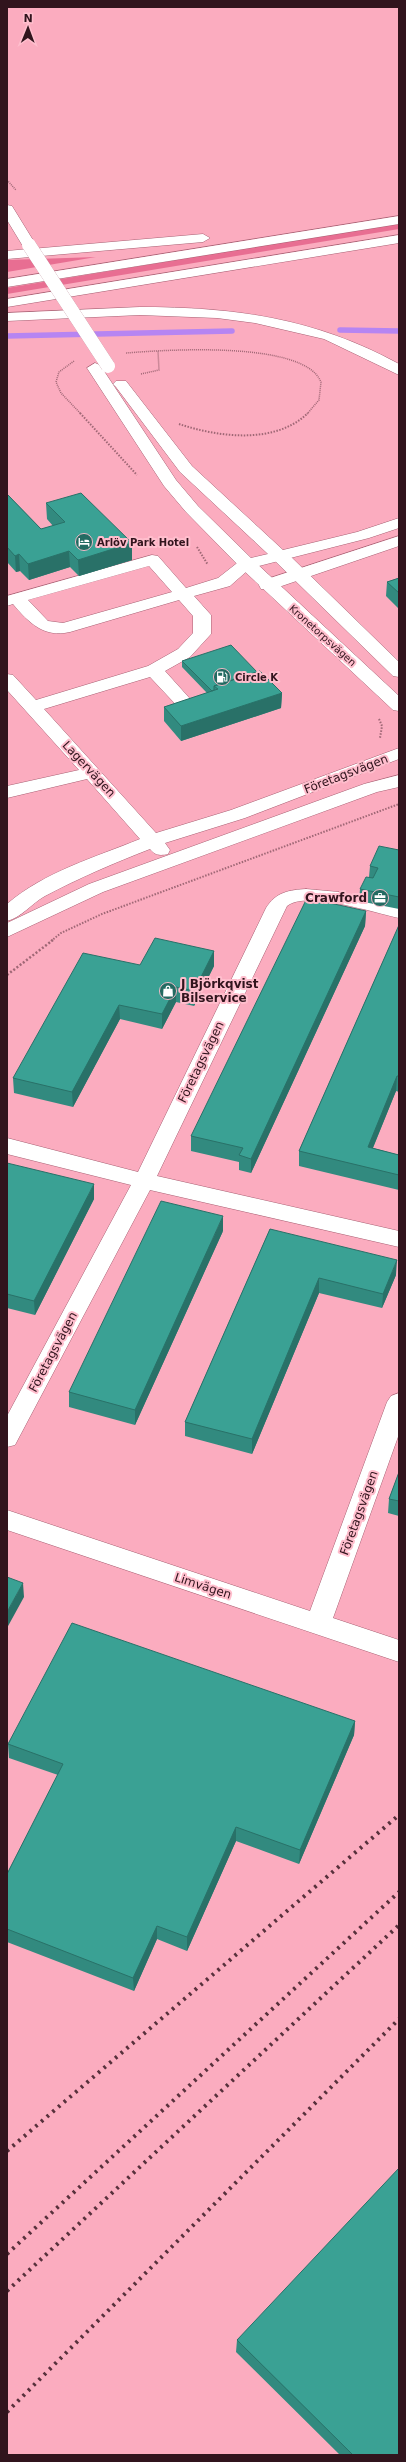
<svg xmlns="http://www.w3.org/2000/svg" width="406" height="2462" font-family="'DejaVu Sans',sans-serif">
<rect width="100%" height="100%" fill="#fbacbf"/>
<path fill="#e86e92" d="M399,223V229L7,294V288Z
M96,257L7,272V260Z"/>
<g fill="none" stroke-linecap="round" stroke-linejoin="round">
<path stroke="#b685f2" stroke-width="5.5" d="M340,330L399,331
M7,336L232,331"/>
<g stroke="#a86073" stroke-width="1">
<path id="minor" d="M152,555L158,556L186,588L218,578L241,560H253L255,564L230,586L194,596L211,615V634L190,657L165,671L192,701L195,705L192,709H180L150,677L44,709L156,833L231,810L399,748V759L245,818L165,843L170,850L168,854C159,856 155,855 150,849C114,863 79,878 45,896C32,903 21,918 7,921V904C44,872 96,857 140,839L87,779L7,798V786L79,770L7,690V674L13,675L36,700L148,666L178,649L193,633V616L179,600L70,632C44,638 29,623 13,604L7,606V596ZM149,566L172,592L63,623L48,621L28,600Z
M399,775V787L377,792L103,892L7,937V923L89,884L364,784Z
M306,889L339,892L399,906V918C375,913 306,890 287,906L157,1176L399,1231V1247L150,1190L15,1445L7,1447V1416L131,1185L7,1154V1138L138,1172L266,908C276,892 289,890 306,889Z
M399,1393V1434L333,1618L399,1640V1662L7,1530V1510L310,1611L387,1402L391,1396Z"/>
</g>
<g stroke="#a86073" stroke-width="1">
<path id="major" d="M279,550L285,551L399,662V677L393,676L273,559L271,555L273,551Z
M247,559L253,560L399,696V711L393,710L241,568L239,564L241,560Z"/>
</g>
<g stroke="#a86073" stroke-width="1">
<path id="highway" d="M7,205L12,206L36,245L31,249L203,234L210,238L203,242L7,259V251L28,249L24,248L7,220Z
M399,216V224L7,287V279Z
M399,235V243L7,307V299Z
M140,307C234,307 315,318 399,364V375L324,339L255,323L217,318L140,315L7,321V313Z
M95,363L100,365L176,480L198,506L251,558L268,554L180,472L116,387L113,384L116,381H126L192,466L283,550L357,532L399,518V528L369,538L247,569L241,568L186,512L164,486L87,368Z
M399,536V546L273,589H261L259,585L261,581Z"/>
</g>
<path stroke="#9f6775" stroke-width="1.5" stroke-dasharray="1 1" stroke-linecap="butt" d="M7,180L16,190
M126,353C164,350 304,340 321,382L319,400L307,414
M74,361L59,372L56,382L61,393L81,414
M141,374L159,370L158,351"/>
<path stroke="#9f6775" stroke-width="2" stroke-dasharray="1.5 1.5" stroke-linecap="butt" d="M80,413L137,475
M179,424C218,437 275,445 308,413
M197,547L208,565
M379,719L382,726L380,738
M51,941L61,933L102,914L399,804"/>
<path stroke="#9f6775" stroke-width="2.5" stroke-dasharray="2 2" stroke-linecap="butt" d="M7,975L53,940"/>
<use href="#minor" fill="#fff" fill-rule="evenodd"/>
<use href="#major" fill="#fff" fill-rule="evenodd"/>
<use href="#highway" fill="#fff" fill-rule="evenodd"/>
<path stroke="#57303b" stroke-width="4" stroke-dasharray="2.5 5" stroke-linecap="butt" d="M7,2151L399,1815
M7,2254L399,1892
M7,2291L399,1925
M7,2412L399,2019"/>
<g stroke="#a86073" stroke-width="14" stroke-linecap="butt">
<path id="highway-bridge" d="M29,245L108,366"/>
</g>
<use href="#highway-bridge" stroke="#fff" stroke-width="14"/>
</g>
<path fill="#328a7f" d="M7,494L41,529L53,526L47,519L46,503L132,560L79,576L70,567L29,580L20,571L16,572L7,562Z
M399,578V609L386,596L387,582Z
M182,661L257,672L282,693L281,708L181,741L164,721V707L207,693L182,667Z
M399,850V909L359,901L360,889L369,877L370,866Z
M366,911L365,926L251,1173L239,1170V1162L191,1151V1136Z
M399,925V1092L396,1091L373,1148L399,1155V1190L299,1166V1151Z
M214,951V966L194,1006L176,1002L162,1029L120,1019L73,1107L14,1093L13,1078L140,965Z
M7,1163L94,1199L35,1315L7,1308Z
M270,1229L396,1275L382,1308L319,1293L252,1454L185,1436V1422Z
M223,1231L135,1425L69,1407V1392Z
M399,1472V1516L388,1513L389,1499Z
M355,1721L354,1735L299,1864L236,1841L187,1951L157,1939L134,1991L7,1942V1874L58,1775L9,1758L8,1744Z
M237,2340L399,2455H340L236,2352Z"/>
<path fill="#297168" d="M132,543V560L79,576L78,560Z
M69,551L70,567L29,580L28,564Z
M19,554L20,571L16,572L15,556Z
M282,693L281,708L181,741V726Z
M366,911L365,926L251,1173V1159Z
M214,951V966L194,1006V991Z
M176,987V1002L162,1029V1014Z
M119,1005L120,1019L73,1107L72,1092Z
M397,1076L396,1091L367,1162L368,1147Z
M94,1184V1199L35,1315L34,1301Z
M223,1216V1231L135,1425V1410Z
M397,1260L396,1275L382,1308L383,1294Z
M319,1278V1293L252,1454V1439Z
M23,1583L24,1597L7,1628V1612Z
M355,1721L354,1735L299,1864L300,1850Z
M236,1827V1841L187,1951V1937Z
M157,1926V1939L134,1991L133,1978Z"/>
<path fill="#3aa194" stroke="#297168" d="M81,493L132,543L78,560L69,551L28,564L19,554L15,556L7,547V494L41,529L65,522L46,503Z
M399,578V593L387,582Z
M231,645L257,672L214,686V690L212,691L182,661Z
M260,671L282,693L181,726L164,707L218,689L214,686Z
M379,846L399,850V897L360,889L366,877L373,878L378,868L370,866Z
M307,898L366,911L251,1159L239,1155L243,1148L191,1136Z
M399,925V1076H397L368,1147L399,1155V1175L299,1151Z
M155,938L214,951L194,991L176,987L162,1014L119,1005L72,1092L13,1078L83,953L140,965Z
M7,1163L94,1184L34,1301L7,1294Z
M161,1201L223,1216L135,1410L69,1392Z
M270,1229L397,1260L383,1294L319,1278L252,1439L185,1422Z
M399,1472V1501L389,1499Z
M7,1577L23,1583L7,1612Z
M72,1623L355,1721L300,1850L236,1827L187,1937L157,1926L133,1978L7,1929V1874L63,1764L8,1744Z
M399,2168V2455H353L237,2340Z"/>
<defs>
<g id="hotel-disc" transform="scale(0.9)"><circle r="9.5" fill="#236b62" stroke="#ffbecd"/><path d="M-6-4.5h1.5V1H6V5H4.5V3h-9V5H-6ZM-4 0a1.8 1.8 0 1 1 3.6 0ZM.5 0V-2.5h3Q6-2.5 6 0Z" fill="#fff"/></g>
<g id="fuel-disc" transform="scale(0.9)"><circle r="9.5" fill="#236b62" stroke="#ffbecd"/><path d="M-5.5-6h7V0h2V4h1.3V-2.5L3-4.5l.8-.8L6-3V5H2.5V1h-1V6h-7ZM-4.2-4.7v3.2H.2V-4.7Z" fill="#fff"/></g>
<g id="office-disc" transform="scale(0.9)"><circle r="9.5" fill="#236b62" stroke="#ffbecd"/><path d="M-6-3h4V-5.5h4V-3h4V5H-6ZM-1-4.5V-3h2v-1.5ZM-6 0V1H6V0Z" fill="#fff"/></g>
<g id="shop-disc" transform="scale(0.9)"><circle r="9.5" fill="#236b62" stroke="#ffbecd"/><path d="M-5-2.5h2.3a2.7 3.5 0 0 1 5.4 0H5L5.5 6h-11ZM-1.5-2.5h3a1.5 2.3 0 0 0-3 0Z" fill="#fff"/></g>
</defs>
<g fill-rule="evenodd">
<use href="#hotel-disc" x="84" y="542"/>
<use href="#fuel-disc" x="222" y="677"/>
<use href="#office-disc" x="380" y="898"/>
<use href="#shop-disc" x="168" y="991"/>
</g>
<g text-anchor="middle" stroke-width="4" stroke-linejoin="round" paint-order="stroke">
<g font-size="10" font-weight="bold" fill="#31141d" stroke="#ffbecd" text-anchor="start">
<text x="97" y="546">Arlöv Park Hotel</text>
<text x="235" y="681">Circle K</text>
</g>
<g font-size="10" fill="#31141d" stroke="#ffbecd">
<text transform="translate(323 635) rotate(42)" y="4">Kronetorpsvägen</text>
</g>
<g font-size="12" fill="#31141d" stroke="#ffbecd">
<text transform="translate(89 769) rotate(47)" y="4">Lagervägen</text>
<text transform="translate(346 774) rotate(-21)" y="4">Företagsvägen</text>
<text transform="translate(201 1062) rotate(-64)" y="4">Företagsvägen</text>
<text transform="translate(53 1352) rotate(-62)" y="4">Företagsvägen</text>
<text transform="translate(359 1513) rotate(-70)" y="4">Företagsvägen</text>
<text transform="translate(203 1586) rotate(18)" y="4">Limvägen</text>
</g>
<g font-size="12" font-weight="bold" fill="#31141d" stroke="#ffbecd" text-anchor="end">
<text x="367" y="902">Crawford</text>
<text x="181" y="988" text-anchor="start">J Björkqvist<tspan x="181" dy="14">Bilservice</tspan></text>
</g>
</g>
<rect width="406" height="2462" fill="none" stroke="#31141d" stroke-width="16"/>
<g transform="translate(28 28) rotate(1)" stroke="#ffbecd" stroke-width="3" paint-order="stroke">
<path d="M0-3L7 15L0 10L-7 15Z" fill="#31141d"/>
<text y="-6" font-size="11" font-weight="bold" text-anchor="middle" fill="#31141d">N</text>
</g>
</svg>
